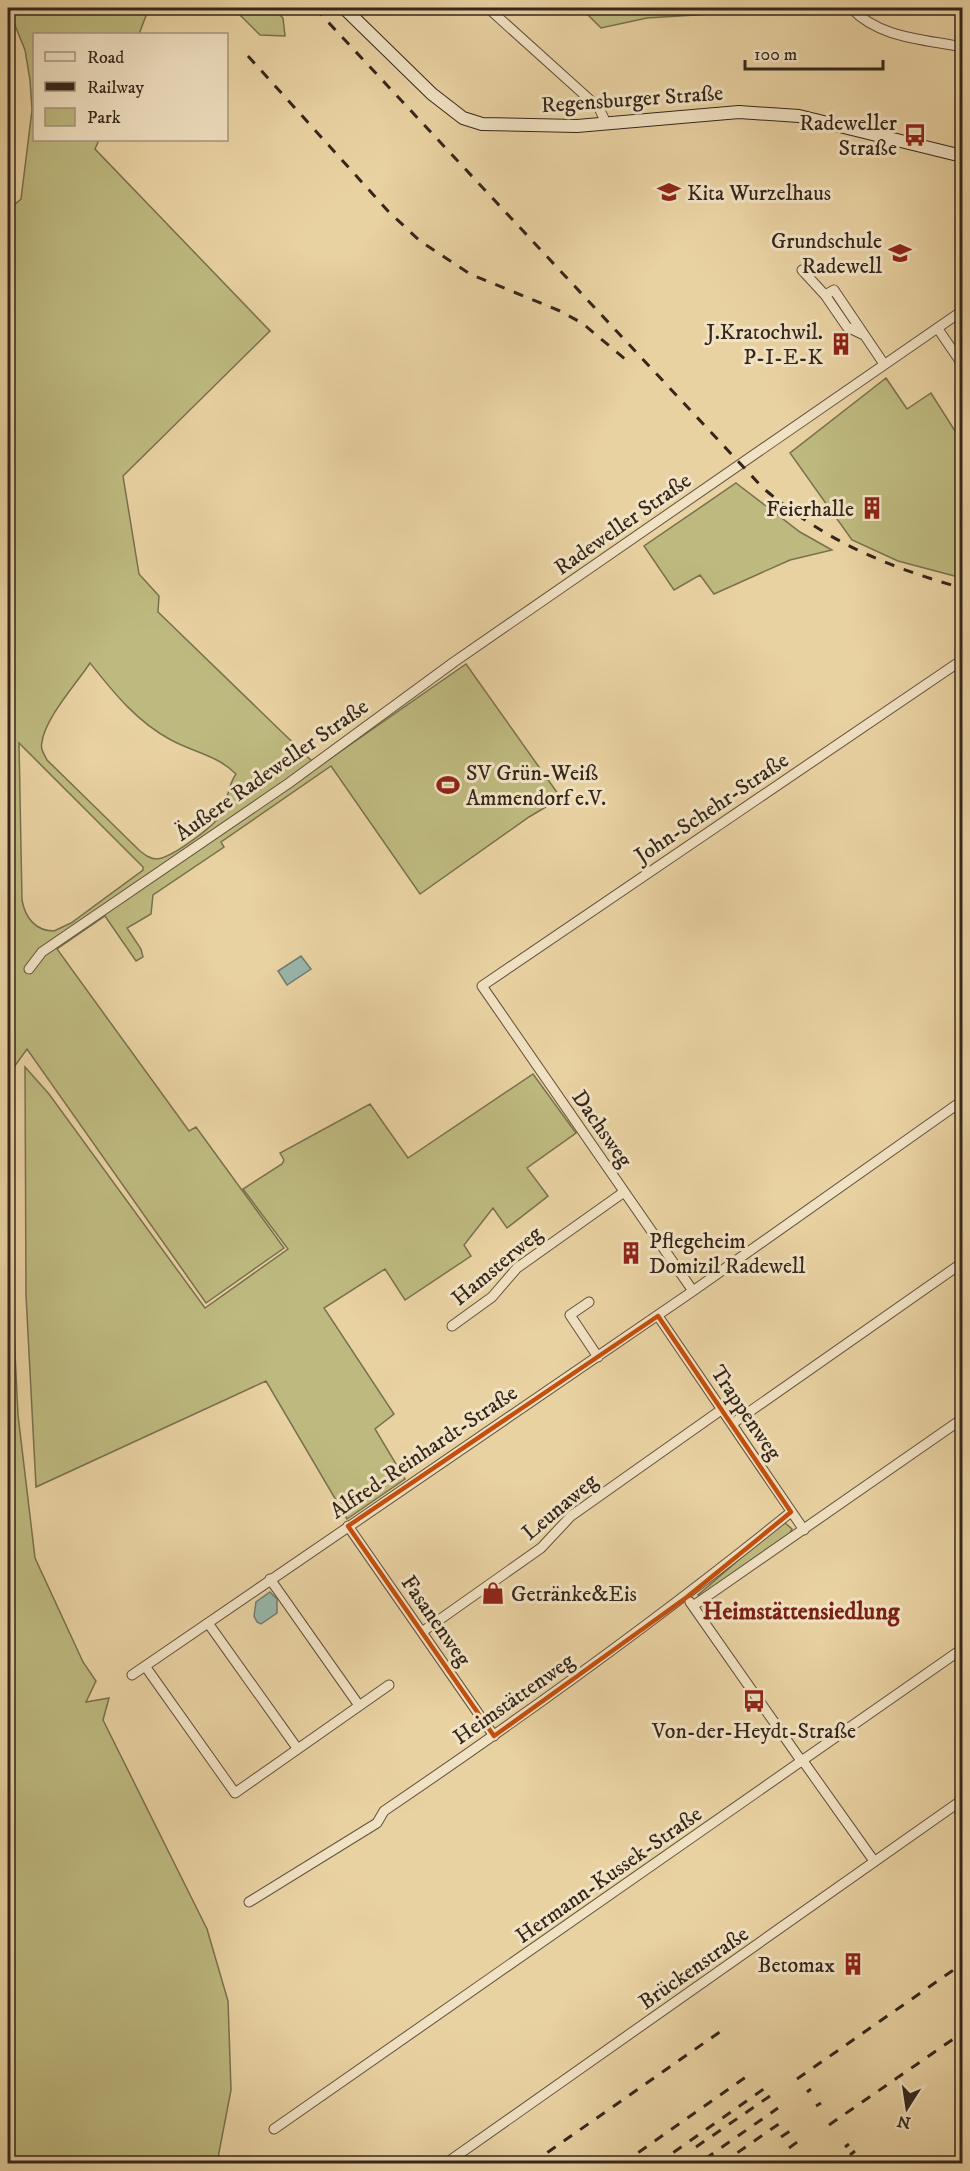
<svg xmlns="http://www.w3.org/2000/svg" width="970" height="2171" font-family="'IM FELL DW Pica',serif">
<rect width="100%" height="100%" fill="#e9d2a2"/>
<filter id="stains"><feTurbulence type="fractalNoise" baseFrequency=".00333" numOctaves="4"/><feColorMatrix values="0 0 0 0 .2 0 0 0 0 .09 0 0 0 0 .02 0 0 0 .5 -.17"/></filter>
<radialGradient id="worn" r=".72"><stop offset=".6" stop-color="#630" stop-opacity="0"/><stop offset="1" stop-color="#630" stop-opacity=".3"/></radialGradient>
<path fill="#beba7f" stroke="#79704e" stroke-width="1.5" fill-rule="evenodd" d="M8,8H149L139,34H34V140H99L95,149L270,331L123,476L139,574L159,596L158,612L314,763L324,756L328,760L466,664L561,798L529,817L420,894L331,766L221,842L224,847L153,895L151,914L127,928L141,949L143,957L136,961L105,916L57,949L189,1131L196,1127L284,1248L206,1303L27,1049L9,1074L11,1270L18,1415L35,1558L83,1662L96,1681L86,1702L109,1698L103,1720L207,1929L228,2001L231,2090L217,2163L8,2164V210L21,199L32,110L30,80L25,50ZM90,663C114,693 137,722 171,740C193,752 217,755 236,774C226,787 229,804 219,817C210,829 171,858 157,859C150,859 145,855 140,851L47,760C44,754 40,749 42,742C45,718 77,683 90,663ZM19,743L143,867V870L71,923L54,931C35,931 25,917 22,900Z
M233,8H273L283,18L285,36L260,35Z
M581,8H732L728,13L647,18L601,28Z
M886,378L907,409L931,393L962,442V578L898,561L852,540L790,453Z
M736,483L800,532L832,550L790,560L714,594L700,575L674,590L644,546Z
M25,1067L49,1094L205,1308L288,1249L243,1189L282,1164L284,1160L280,1153L370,1104L408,1158L533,1074L576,1133L527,1168L548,1196L507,1228L493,1208L464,1245L471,1256L405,1300L385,1269L324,1308L394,1414L375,1429L405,1479L347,1519L266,1381L36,1487L26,1295Z
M785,1523L792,1529L789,1535L699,1597L698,1595L779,1525Z"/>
<path fill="#98b6ab" stroke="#707c72" stroke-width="1.5" d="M301,956L311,969L287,985L278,971Z
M270,1592L277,1599V1613L261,1624L257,1622L254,1616L256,1602Z"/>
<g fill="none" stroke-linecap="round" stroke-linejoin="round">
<g stroke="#61513e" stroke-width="11">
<path id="street" d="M488,8L599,108L606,123
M851,8C879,38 923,39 962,47
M802,270L825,295L834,290L884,364
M825,295L847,327L864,335
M938,329L962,364
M29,969L42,952L289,783L454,662L962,311
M693,1291L482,986L962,660
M589,1302L570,1315L598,1357
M658,1316L804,1530
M452,1326L492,1297L517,1268L624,1192
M732,1424L962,1263
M348,1526L494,1736
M270,1579L358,1704
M690,1602L802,1762
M693,1606L962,1419
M208,1623L297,1748
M422,1632L541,1548L571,1516L721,1410
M145,1666L235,1793L389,1685
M132,1675L693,1291L962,1101
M803,1761L874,1861
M249,1902L377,1823L384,1811C524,1716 660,1618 791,1512
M274,2129L962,1649
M445,2164L962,1800"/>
</g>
<g stroke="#34261c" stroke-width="14">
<path id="secondary" d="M344,8L432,94L463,118L482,124L577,126L739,112L799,116L962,156"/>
</g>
<use href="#street" stroke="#f1e2c3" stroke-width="9"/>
<use href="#secondary" stroke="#f1e2c3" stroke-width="12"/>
<path stroke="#34261c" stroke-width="3" stroke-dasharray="10 10" stroke-linecap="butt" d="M315,8L763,488C825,541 885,566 962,588
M248,56L388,211L420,241L470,274L560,311L582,323L625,359
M797,2079L962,1964
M807,2092L811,2089
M816,2106L821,2103
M829,2125L962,2033
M781,2137L793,2129
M696,2147L770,2096
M845,2147L849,2144
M789,2148L800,2140
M850,2155L855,2151
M705,2159L778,2108
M531,2164L724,2029
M622,2164L753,2072
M657,2164L765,2088
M721,2164L786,2119
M957,2164L962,2159"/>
</g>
<path fill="none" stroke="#c44f0f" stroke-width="4.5" stroke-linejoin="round" d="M658,1316L791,1512L687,1597L494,1736L348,1526Z"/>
<defs>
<g id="bus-bare" transform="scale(1.8)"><path d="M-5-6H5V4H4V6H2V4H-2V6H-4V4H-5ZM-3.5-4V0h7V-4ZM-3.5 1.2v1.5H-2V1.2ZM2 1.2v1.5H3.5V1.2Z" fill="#8f2418" stroke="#f1e2c3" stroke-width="2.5" paint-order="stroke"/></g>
<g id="school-bare" transform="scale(1.8)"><path d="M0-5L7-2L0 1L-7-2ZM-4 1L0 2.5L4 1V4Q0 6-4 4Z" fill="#8f2418" stroke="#f1e2c3" stroke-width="2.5" paint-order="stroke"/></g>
<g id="building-bare" transform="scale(1.8)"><path d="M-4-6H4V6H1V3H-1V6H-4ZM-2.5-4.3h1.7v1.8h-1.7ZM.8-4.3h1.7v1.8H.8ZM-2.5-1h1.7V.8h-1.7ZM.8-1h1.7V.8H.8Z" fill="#8f2418" stroke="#f1e2c3" stroke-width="2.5" paint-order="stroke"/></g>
<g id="stadium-bare" transform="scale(1.8)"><path d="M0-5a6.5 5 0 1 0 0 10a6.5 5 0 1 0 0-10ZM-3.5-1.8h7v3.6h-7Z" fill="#8f2418" stroke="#f1e2c3" stroke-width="2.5" paint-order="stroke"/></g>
<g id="shop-bare" transform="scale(1.8)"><path d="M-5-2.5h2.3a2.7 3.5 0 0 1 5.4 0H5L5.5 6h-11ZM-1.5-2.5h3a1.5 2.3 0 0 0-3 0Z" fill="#8f2418" stroke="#f1e2c3" stroke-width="2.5" paint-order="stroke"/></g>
</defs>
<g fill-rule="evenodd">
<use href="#bus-bare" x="915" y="135"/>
<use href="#school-bare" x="669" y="192"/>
<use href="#school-bare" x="900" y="253"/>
<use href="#building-bare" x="841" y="344"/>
<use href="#building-bare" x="872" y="508"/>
<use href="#stadium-bare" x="448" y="785"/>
<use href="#building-bare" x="631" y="1253"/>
<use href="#shop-bare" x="493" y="1593"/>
<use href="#bus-bare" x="754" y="1701"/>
<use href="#building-bare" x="853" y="1964"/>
</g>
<g text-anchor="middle" stroke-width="6" stroke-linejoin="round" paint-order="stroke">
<g font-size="22" fill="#34261c" stroke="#f1e2c3">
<text transform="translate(632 98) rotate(-4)" y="8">Regensburger Straße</text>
<text transform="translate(622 523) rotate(-35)" y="8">Radeweller Straße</text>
<text transform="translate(271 769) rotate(-35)" y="8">Äußere Radeweller Straße</text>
<text transform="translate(711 807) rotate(-34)" y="8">John-Schehr-Straße</text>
<text transform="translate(603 1128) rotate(55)" y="8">Dachsweg</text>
<text transform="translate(496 1265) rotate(-40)" y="8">Hamsterweg</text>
<text transform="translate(747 1412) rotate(56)" y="8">Trappenweg</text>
<text transform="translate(423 1451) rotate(-34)" y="8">Alfred-Reinhardt-Straße</text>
<text transform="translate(559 1506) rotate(-40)" y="8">Leunaweg</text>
<text transform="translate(437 1620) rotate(55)" y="8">Fasanenweg</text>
<text transform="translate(513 1698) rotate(-35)" y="8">Heimstättenweg</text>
<text transform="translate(608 1874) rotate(-35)" y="8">Hermann-Kussek-Straße</text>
<text transform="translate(693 1967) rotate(-35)" y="8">Brückenstraße</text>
</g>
<g font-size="22" fill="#34261c" stroke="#f1e2c3" text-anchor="end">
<text x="897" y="130">Radeweller<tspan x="897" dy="25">Straße</tspan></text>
<text x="687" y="200" text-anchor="start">Kita Wurzelhaus</text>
<text x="882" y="248">Grundschule<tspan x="882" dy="25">Radewell</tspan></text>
<text x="823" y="339">J.Kratochwil.<tspan x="823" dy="25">P-I-E-K</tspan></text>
<text x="854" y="516">Feierhalle</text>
<text x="466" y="780" text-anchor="start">SV Grün-Weiß<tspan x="466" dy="25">Ammendorf e.V.</tspan></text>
<text x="649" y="1248" text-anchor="start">Pflegeheim<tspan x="649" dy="25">Domizil Radewell</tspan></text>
<text x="511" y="1601" text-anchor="start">Getränke&amp;Eis</text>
<text x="754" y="1738" text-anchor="middle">Von-der-Heydt-Straße</text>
<text x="835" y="1972">Betomax</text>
</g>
<g font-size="24" font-weight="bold" fill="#7a1f14" stroke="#f1e2c3">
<text x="801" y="1619">Heimstättensiedlung</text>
</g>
</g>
<rect width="970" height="2171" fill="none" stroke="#e9d2a2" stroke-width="30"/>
<rect x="9" y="9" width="952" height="2153" fill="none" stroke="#34261c" stroke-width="3"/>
<rect x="15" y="15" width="940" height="2141" fill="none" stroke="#34261c" stroke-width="1.5"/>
<rect x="33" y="33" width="195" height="108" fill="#f1e2c3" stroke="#a59780" stroke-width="1.5"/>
<rect x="45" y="52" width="30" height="9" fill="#f1e2c3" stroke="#a59780" stroke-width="1.5"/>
<text x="87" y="63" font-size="18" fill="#34261c">Road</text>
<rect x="45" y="82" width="30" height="9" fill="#34261c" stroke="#a59780" stroke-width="1.5"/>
<text x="87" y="93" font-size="18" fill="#34261c">Railway</text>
<rect x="45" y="108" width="30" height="18" fill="#beba7f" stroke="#a59780" stroke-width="1.5"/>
<text x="87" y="123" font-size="18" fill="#34261c">Park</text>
<g transform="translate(907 2108) rotate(192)" stroke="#f1e2c3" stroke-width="4.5" paint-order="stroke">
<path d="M0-4.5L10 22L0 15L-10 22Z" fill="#34261c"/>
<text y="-9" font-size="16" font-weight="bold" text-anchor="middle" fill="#34261c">N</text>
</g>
<path d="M745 60v9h138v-9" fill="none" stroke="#34261c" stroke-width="3"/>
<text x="754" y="60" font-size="18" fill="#34261c" stroke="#f1e2c3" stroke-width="4.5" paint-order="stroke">100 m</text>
<rect width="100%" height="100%" filter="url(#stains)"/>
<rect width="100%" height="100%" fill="url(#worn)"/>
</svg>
